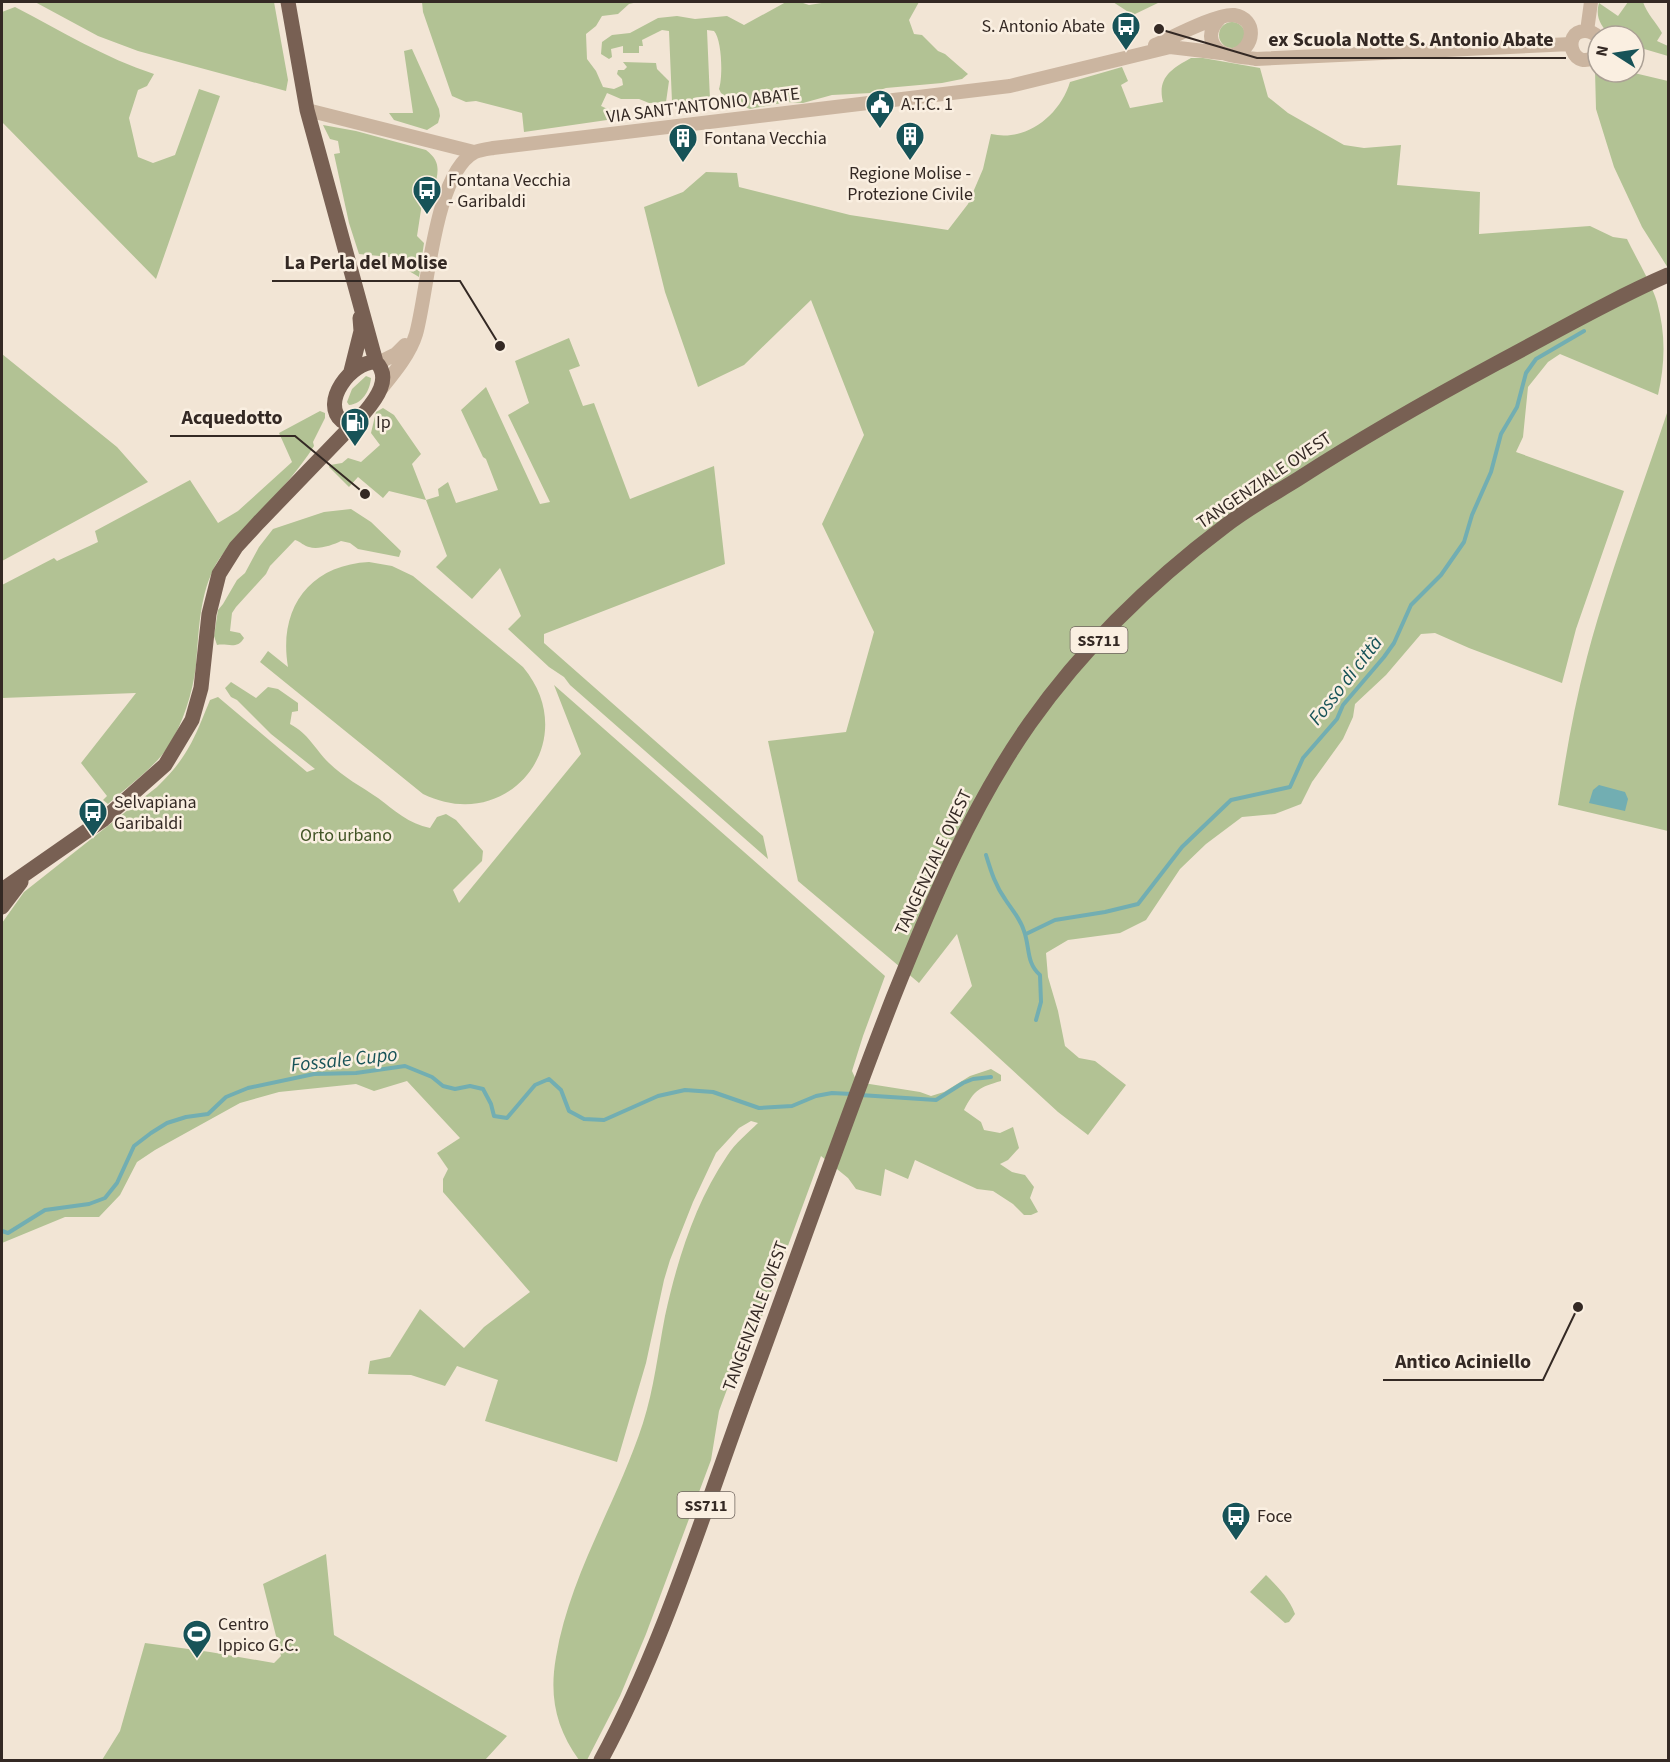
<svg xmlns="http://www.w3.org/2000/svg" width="1670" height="1762" font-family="'Source Sans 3',sans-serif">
<rect width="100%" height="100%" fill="#f2e5d5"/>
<path fill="#b2c294" d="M35,2H274L288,80L286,91L138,51L98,36Z
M422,2H638L629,4L618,14L602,16L596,26L586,34L587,59L596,71L603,87L614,89L623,85L622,79L617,74L618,70H624L627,67L623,62L656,63L657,69L669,81L666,102L649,103L639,99H621L607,93L601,106L614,112V119L524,132L522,113L476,101L466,102L452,96L423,12Z
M786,2H800L809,5L828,2H919L909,20L914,34L922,35L938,51L945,54L968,74L962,79L942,83L886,88L871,93L832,95L803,103L787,102L750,109L737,104L721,93L719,89C723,77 722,40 714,31L707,30L710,100L672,102L669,31L662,30L642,40L643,46H639V53H623V46L611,49L612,57L609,59L601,54L602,42L612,35L630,33L658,18L677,16L695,19L727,16L744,25Z
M1113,2H1160L1133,15Z
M1628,2H1643C1647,14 1656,22 1662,33L1657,41L1668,46V56L1634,46V36H1610C1601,25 1595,18 1599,3L1618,16Z
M15,7C61,31 105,58 154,74L147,86L138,90L129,118L138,157L153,163L175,155L199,89L220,96L156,279L2,122V12Z
M1219 35a13 13 0 1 1 26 0a13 13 0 1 1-26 0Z
M412,49L439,109L440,116L438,123L427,130L394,120L389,113H413L404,51Z
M1191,58H1203L1260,68L1268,97L1288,113L1344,145L1364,148L1401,145L1397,185L1480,192L1479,234L1590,226L1613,237L1627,239C1636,258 1651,282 1657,302C1666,334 1665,364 1658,395L1560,354L1548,362L1528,387L1523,437L1516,452L1624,491L1576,629L1562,683L1469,648L1435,633L1421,634L1386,675L1355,704L1353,717L1343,739L1312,782L1301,804L1275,814L1242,817L1206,844L1180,869L1146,920L1120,933L1068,940L1046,953L1048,977L1058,1011L1065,1046L1079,1058L1095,1061L1126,1085L1088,1135L1058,1112L950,1013L972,986L957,934L919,983L798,881L768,741L846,732L874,632L822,524L864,435L811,300L744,365L698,387L665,292L644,207L683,192L706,172L737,173L739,187L850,215L948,230L968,204L983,169L991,134C1027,142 1060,115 1070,82L1122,67L1128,81L1121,85L1130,108L1163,102C1157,78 1171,69 1191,58Z
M1595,70H1598V72H1630L1668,81V268L1642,227L1614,167L1596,109Z
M323,125L356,131L426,150C442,162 438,172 434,190L423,197L417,236L424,243L419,277L409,271L400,260L390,257L359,254L349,223L334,154L340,153L338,141L330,139Z
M569,338L580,366L569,370L583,406L594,403L630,499L714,466L725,564L544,634V643L763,836L768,859L570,685L564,677L549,667L508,629L521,616L500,568L472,599L436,567L447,556L426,500L389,491L383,498L358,477L349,487L329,467L330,465L342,463L348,458L361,462L380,445L371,433L376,412L383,408L394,415L421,454L412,464L426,500L439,496L438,489L448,482L456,503L498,490L486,459L483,457L461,410L486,387L540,504L550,502L508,415L529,403L515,361Z
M2,354L117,447L148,482L2,561Z
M366,376L371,378C370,391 362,404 349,405L347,402L352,389Z
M1668,410V831L1558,805C1566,755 1574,706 1587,657C1609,574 1641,492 1668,410Z
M320,411L325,413V418L313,442L314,446C295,476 270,501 247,527C235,541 220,554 213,570C199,600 199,632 196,665C193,692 183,724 168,747C153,769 128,786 108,804L103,800L107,796L81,763L136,693L2,698V585L54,558L57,561L98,542L95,531L190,480L218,523L238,511L292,462L279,433Z
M351,509L371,522L401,551L399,557L358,549L350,543L341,541C333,545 318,550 309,547C304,546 301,542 295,540L270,566L266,574L236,607L232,613L230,631L240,633L244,638C237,650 228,643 217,645L214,636L218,610L223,604L237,580L245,573L259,547L273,529L324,512Z
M369,562L392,566L413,576L523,667C584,740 509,836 423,794L260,662L268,651L288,667C278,609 309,565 369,562Z
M231,682L256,698L268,687L278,689L298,703V711L292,712L290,724C309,734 314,748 329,763C343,777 362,787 378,798C394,810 409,824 430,828L437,817L446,814L456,820L483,851L482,861L453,890L459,903L581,754L554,685L885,976L863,1036L852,1071L857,1082L920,1092L931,1096L944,1092L970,1076L991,1069L1001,1075V1081C980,1087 974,1090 964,1110L981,1122L984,1130L1000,1133L1013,1127L1019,1148L1008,1160L1000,1164L1012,1172L1025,1175L1034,1187L1030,1198L1038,1212L1031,1215H1024L1013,1204L993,1191L977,1189L915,1160L908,1179L885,1169L881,1196L856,1189L848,1178L821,1156L757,1330L736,1365L719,1411L711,1460L646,1634L620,1696L587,1760H579C556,1728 549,1697 556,1657C570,1574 617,1503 643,1423C654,1389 658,1352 665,1316C677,1261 695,1203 727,1156C735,1143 748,1133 758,1123L751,1121L739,1128L716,1153L693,1202L670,1260L664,1280L646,1363L617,1462L485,1421L498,1380L457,1366L445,1386L411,1375L368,1374L370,1361L390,1357L420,1309L464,1348L484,1327L530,1292L443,1192V1179L448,1169L437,1153L460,1138L407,1081L374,1091L356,1084L279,1092L240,1103L155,1150L137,1162L120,1195L99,1217H65L2,1243V923L24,892L157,787C188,757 194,739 210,700L218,697L307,772L315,769L271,734L237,700L231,697L225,688Z
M326,1554L334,1635L507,1736L485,1760H102L120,1731L145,1643L210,1652L274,1663L281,1656L263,1584Z
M1266,1575C1278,1587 1289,1598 1295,1614L1289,1622L1285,1623L1250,1592Z"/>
<path fill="#72aeb2" d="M1599,785L1625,792L1628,799L1625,811L1589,803L1593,790Z"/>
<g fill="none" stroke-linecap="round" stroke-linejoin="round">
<path stroke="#72aeb2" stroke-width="4" d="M986,855C991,871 995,885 1005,899C1012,910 1020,918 1024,931C1030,947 1026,963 1040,975L1041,1002L1036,1020
M1026,934L1055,920L1105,912L1138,904L1182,847L1231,800L1290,787L1303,758L1337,719L1343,705L1384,657L1394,643L1411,605L1441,575L1464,542L1472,515L1491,472L1501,434L1517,407L1526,373L1536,359L1584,331
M860,1095L936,1100L963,1083L973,1079L991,1077
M2,1231L8,1233L45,1210L89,1204L105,1198L117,1183L134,1146L151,1133L167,1123L186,1117L208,1114L226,1097L248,1088L314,1074L356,1073L405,1066L432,1077L443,1086L455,1089L470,1086L483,1089L491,1104L494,1116L507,1118L535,1085L549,1079L561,1090L569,1111L584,1119L604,1120L658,1096L685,1090L713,1092L759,1108L792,1106L816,1096L832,1093L852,1094"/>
<path stroke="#cbb5a0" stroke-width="14" d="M1220,18C1215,23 1211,28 1211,36C1212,58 1240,56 1256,59L1571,44
M1587,31L1591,2
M1598,37C1594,33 1591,31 1585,31C1560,31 1573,76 1598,54
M1155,45C1171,38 1218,13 1234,15C1258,19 1255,48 1234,55
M307,110L474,152
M378,363L396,354L405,345
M381,389C394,373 410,354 416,334C428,292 434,173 475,152C480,150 487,149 493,148L1010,86L1170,47L1221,53"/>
<path stroke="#786053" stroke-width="15" d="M288,2L307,110L376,362
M351,371L361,331L360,318
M2,890L104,819L165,765L192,720L201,688L209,614L219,574L236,547L259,522L365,412C376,399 392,378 376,362C351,361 320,403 342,421L357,419
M2,907L21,882
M601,1760C664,1644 704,1510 750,1386C798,1256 843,1126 893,998C931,903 971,807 1030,723C1083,648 1152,581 1225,526C1248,508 1274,494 1298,479C1363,437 1430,399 1497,363C1554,333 1610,300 1668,275"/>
</g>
<defs>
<g id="bus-pin" transform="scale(1.5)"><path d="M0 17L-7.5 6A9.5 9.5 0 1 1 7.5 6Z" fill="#175358" stroke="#faefe1"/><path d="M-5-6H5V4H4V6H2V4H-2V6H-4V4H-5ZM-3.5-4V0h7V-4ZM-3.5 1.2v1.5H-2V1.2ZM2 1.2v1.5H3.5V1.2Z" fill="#fff"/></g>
<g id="civic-pin" transform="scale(1.5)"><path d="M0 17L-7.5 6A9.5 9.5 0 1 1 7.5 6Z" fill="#175358" stroke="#faefe1"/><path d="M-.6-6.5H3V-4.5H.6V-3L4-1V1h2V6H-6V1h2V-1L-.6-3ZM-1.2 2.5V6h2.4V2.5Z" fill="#fff"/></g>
<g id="building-pin" transform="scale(1.5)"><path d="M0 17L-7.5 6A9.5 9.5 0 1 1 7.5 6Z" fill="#175358" stroke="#faefe1"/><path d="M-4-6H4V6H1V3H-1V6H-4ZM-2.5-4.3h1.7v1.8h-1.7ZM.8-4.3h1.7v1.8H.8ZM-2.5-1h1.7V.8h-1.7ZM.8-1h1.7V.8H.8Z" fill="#fff"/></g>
<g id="fuel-pin" transform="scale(1.5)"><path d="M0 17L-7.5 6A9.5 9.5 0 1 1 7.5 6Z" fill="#175358" stroke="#faefe1"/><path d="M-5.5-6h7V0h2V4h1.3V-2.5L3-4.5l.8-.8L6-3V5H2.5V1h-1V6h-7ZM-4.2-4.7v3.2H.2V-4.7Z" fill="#fff"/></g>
<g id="stadium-pin" transform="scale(1.5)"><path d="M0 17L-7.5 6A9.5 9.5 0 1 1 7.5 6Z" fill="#175358" stroke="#faefe1"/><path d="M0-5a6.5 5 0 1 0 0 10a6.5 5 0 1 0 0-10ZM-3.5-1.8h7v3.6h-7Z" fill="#fff"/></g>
</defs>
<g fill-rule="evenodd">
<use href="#bus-pin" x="1126" y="26"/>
<use href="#civic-pin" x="880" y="104"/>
<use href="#building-pin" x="910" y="136"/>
<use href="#building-pin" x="683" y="138"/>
<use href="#bus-pin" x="427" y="190"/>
<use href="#fuel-pin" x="355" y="422"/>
<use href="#bus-pin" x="93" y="812"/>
<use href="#bus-pin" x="1236" y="1516"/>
<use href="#stadium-pin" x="197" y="1634"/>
</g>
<g text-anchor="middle" stroke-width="5" stroke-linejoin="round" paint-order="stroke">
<g fill="#faefe1" stroke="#6f645d" stroke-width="1.5">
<rect x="1070.5" y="627" width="57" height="26" rx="4.5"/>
<rect x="677.5" y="1492" width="57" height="26" rx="4.5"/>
</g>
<g font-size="16" font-weight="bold" fill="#342924">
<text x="1099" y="646">SS711</text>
<text x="706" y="1511">SS711</text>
</g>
<g font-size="18" fill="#342924" stroke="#faefe1" text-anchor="start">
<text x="1105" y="32" text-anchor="end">S. Antonio Abate</text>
<text x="901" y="110">A.T.C. 1</text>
<text x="704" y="144">Fontana Vecchia</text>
<text x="910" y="179" text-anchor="middle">Regione Molise -<tspan x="910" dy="21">Protezione Civile</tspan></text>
<text x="448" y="186">Fontana Vecchia<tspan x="448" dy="21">- Garibaldi</tspan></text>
<text x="376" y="428">Ip</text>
<text x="114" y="808">Selvapiana<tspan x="114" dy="21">Garibaldi</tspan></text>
<text x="1257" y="1522">Foce</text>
<text x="218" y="1630">Centro<tspan x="218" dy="21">Ippico G.C.</tspan></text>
</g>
<g font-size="18" fill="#342924" stroke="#faefe1">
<text transform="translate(703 105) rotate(-7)" y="6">VIA SANT'ANTONIO ABATE</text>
<text transform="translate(1264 480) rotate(-34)" y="6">TANGENZIALE OVEST</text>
<text transform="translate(933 862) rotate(-65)" y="6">TANGENZIALE OVEST</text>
<text transform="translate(755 1316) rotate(-70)" y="6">TANGENZIALE OVEST</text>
</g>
<g font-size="18" fill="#425426" stroke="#faefe1">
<text x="346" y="841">Orto urbano</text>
</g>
<g font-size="20" font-style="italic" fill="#175358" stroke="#faefe1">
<text transform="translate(1345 680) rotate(-52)" y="7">Fosso di città</text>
<text transform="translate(344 1059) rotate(-6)" y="7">Fossale Cupo</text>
</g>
</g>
<path fill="none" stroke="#342924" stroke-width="2" d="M1159 29L1257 58H1566M500 346L460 281H272M365 494L295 436H170M1578 1307L1543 1380H1383"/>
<g fill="#342924" stroke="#faefe1" stroke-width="2">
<circle cx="1159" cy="29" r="6"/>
<circle cx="500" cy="346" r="6"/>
<circle cx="365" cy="494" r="6"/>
<circle cx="1578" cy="1307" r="6"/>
</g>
<g font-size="20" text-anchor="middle" font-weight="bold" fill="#342924" stroke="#faefe1" stroke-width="5" stroke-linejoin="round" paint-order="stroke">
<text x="1411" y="46">ex Scuola Notte S. Antonio Abate</text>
<text x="366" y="269">La Perla del Molise</text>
<text x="232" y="424">Acquedotto</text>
<text x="1463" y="1368">Antico Aciniello</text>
</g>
<rect width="1670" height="1762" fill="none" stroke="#342924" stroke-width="6"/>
<g transform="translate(1616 54) rotate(282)"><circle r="28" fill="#faefe1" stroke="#aba095" stroke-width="1.5"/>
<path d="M0-4.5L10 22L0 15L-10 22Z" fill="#175358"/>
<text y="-9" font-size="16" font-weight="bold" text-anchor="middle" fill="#342924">N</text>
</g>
</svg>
